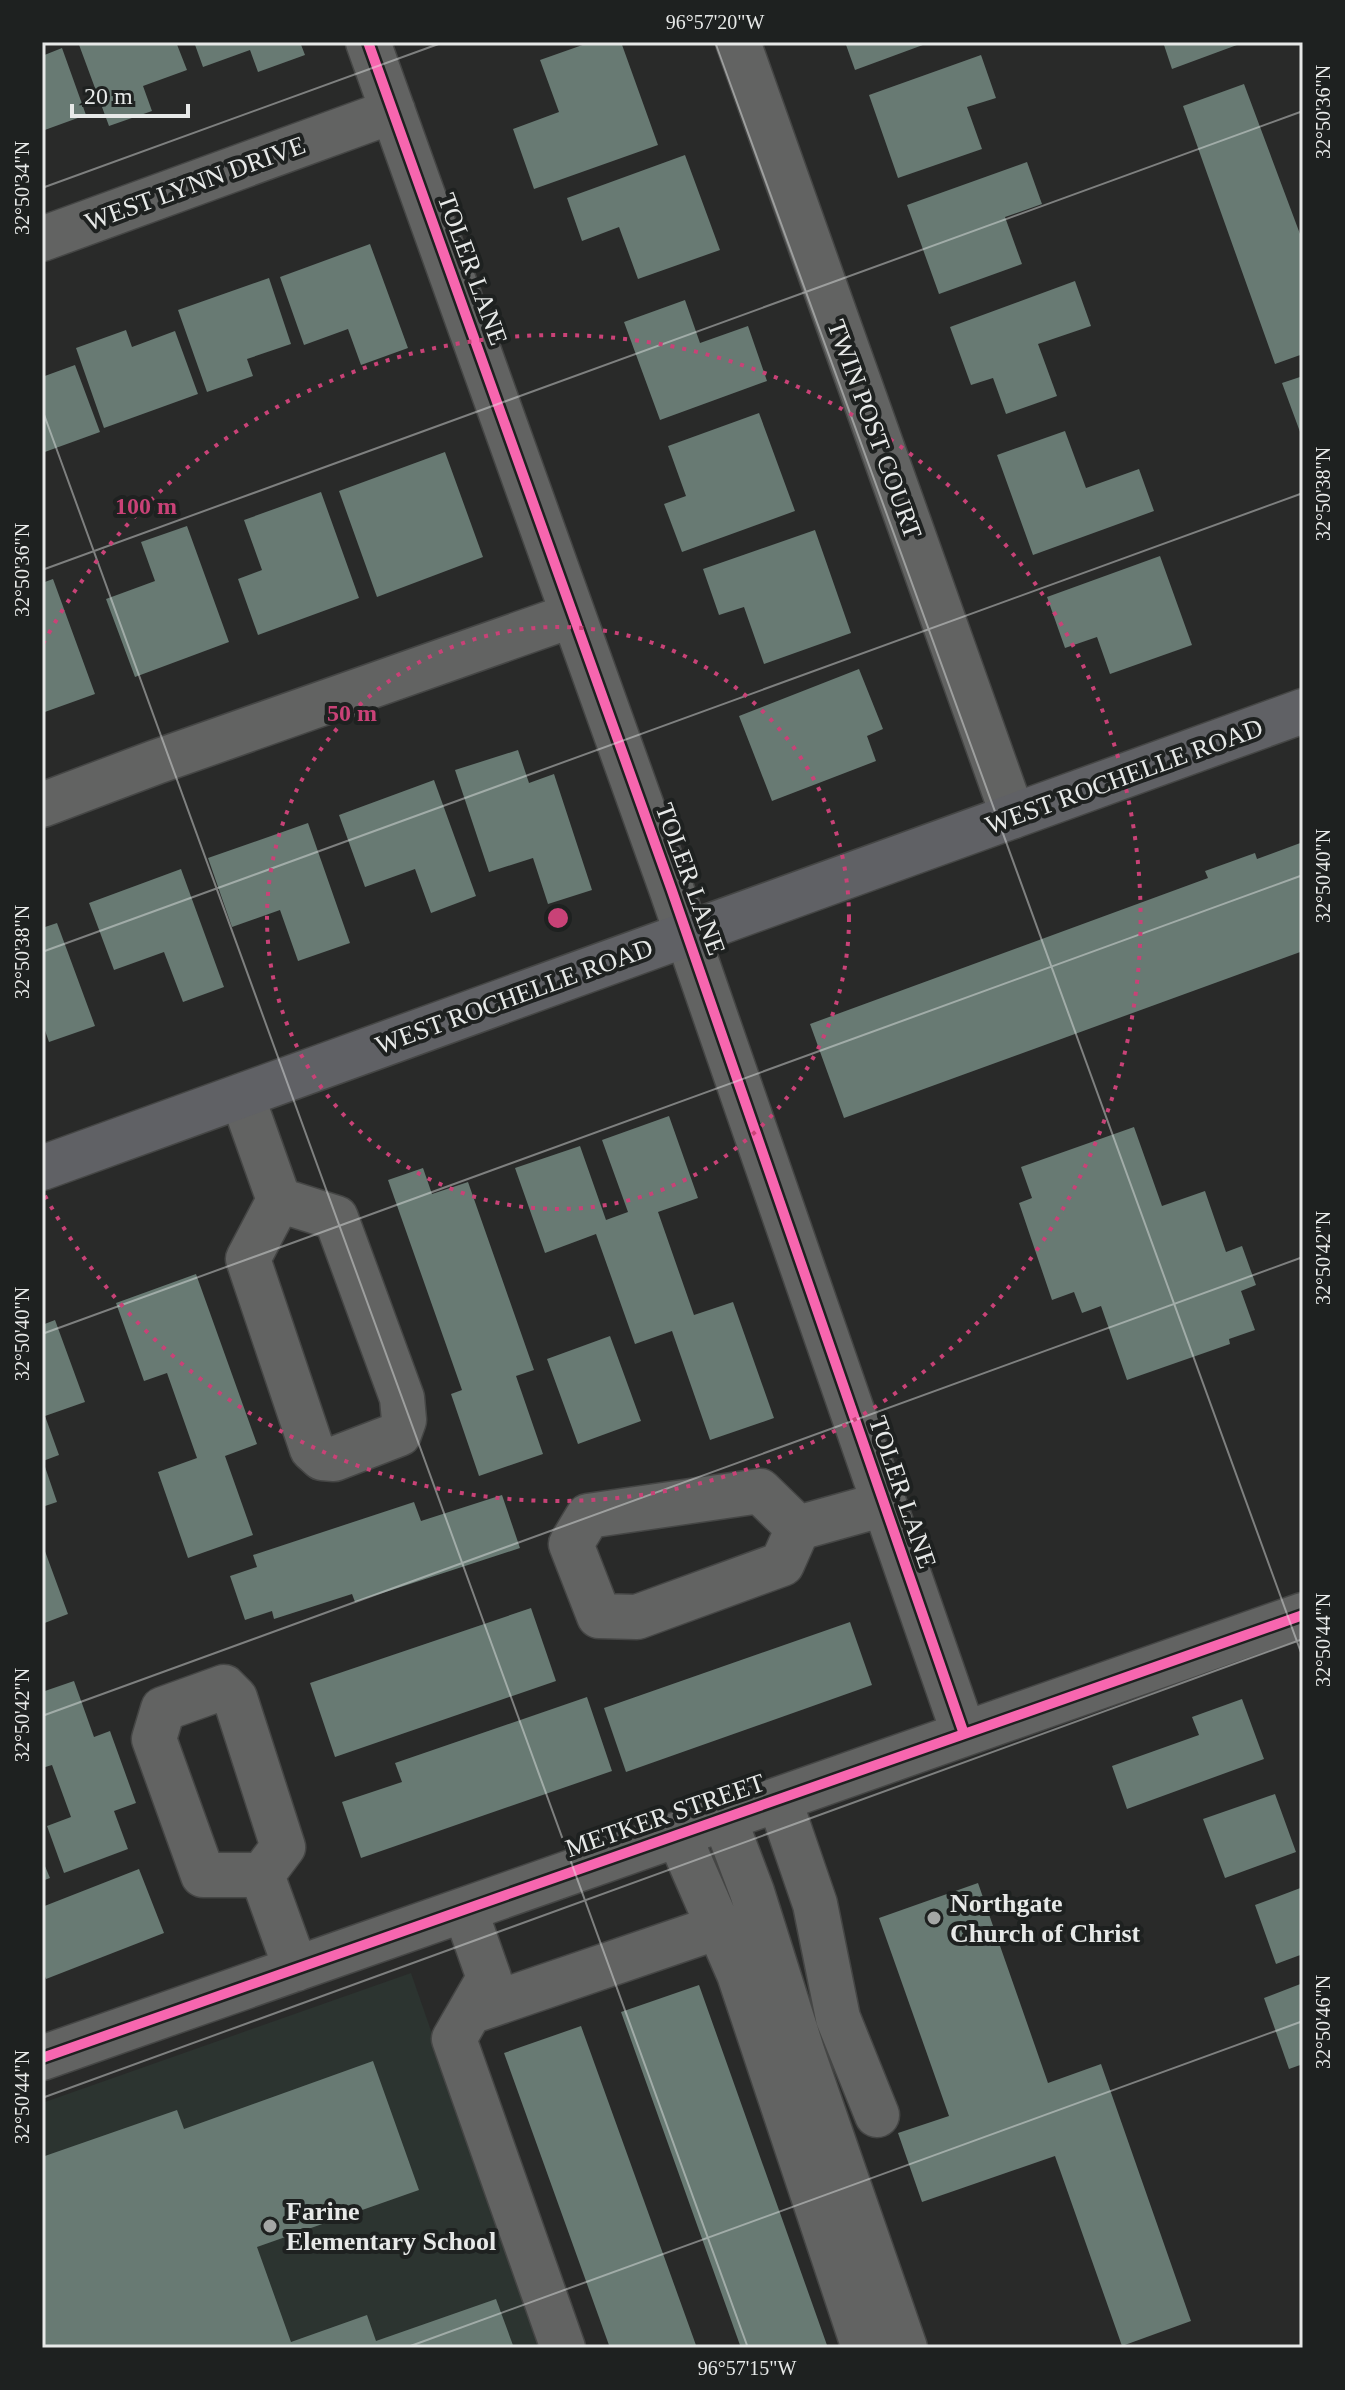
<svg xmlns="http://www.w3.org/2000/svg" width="1345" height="2390" font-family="Georgia,serif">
<rect width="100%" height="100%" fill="#292a29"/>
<path fill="#2c3430" d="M411,1973L541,2348H42V2103Z"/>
<path fill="#687a73" d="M78,42H176L187,70L143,86L152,111L109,126Z
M194,42H300L305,55L258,72L250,50L203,67Z
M591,42H621L658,145L534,189L513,129L559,112L540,60Z
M845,42H931L855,70Z
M1163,42H1245L1172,69Z
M62,48L86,115L42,131V56Z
M981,55L996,98L967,107L982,149L898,178L869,95Z
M1244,84L1303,242V354L1275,364L1183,106Z
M685,155L720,250L638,279L619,227L582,241L567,198Z
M1027,162L1042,204L1005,217L1022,264L939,294L907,205Z
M370,244L408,348L361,365L348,329L304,345L280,277Z
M269,278L291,344L247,359L253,376L207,392L178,310Z
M1075,281L1091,326L1038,344L1057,396L1006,414L993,378L971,385L950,327Z
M685,300L700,343L748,326L767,381L660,420L624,322Z
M126,330L132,347L175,331L198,394L104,428L76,348Z
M75,365L100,432L42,453V377Z
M1303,376V440L1282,383Z
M759,413L795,511L682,552L664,504L686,496L668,446Z
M1065,431L1086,488L1139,469L1154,511L1033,555L997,455Z
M445,452L483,557L377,597L339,491Z
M321,492L359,598L258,635L238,579L262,570L244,520Z
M187,526L229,642L135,677L106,599L155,581L141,542Z
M815,530L851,633L764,664L744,607L719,615L703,569Z
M1160,556L1192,645L1110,674L1097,637L1065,648L1047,597Z
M53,579L95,694L42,713V583Z
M859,669L883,729L867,736L876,761L772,801L739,716Z
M518,750L529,783L554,774L592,890L548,904L533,858L489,872L455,770Z
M434,780L476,896L431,913L415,869L365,887L339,815Z
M308,823L350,943L298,961L280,910L232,927L208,858Z
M1303,842V951L844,1118L810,1024L1208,878L1205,871L1255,853L1257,859Z
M181,869L224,987L183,1002L164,952L114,970L89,903Z
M57,923L95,1026L49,1042L42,1022V928Z
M669,1116L698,1198L658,1212L694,1315L733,1302L774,1418L710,1440L672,1331L635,1344L596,1234L545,1253L515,1168L580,1146L606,1220L628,1212L602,1140Z
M1134,1127L1162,1206L1205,1191L1226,1252L1242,1246L1256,1285L1241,1291L1255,1330L1229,1339L1230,1344L1127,1380L1101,1306L1082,1313L1074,1292L1052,1300L1019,1203L1032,1198L1021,1167Z
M423,1168L432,1194L468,1182L534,1370L516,1376L543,1454L479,1476L451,1394L462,1390L388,1180Z
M196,1274L257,1444L225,1456L253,1535L188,1558L158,1472L197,1458L167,1373L144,1381L116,1303Z
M55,1320L85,1402L45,1416L59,1455L43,1461L57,1502L42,1507V1325Z
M610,1336L641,1421L578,1444L547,1359Z
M502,1495L520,1548L355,1602L352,1594L274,1619L272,1611L245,1620L230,1576L257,1567L253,1555L414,1502L421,1521Z
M42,1543L68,1614L42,1624Z
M531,1608L556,1681L335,1757L310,1683Z
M850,1622L872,1685L626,1772L604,1708Z
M74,1681L94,1737L110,1731L136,1803L114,1811L128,1849L64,1873L47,1826L71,1817L52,1765L42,1768V1692Z
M587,1697L612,1771L361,1858L342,1802L402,1782L395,1763Z
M1242,1699L1264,1759L1127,1809L1112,1766L1199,1735L1192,1717Z
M1275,1794L1296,1852L1225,1878L1203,1819Z
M42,1859L50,1878L42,1881Z
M139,1869L164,1933L46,1979L42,1970V1907Z
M978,1883L1048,2083L1101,2064L1191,2321L1122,2346L1055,2156L922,2202L898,2133L949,2116L879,1918Z
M1303,1887V1954L1276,1964L1255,1905Z
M1303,1983V2064L1289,2069L1264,1998Z
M699,1985L828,2348H741L621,2012Z
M581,2026L697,2348H610L504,2053Z
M373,2061L419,2190L257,2247L291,2342L367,2315L376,2341L496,2299L514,2348H42V2157L177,2110L184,2129Z"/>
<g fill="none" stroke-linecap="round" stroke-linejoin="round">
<g stroke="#454645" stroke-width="47">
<path id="minor" d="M368,42L671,888L964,1734
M738,42L1013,816
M42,239L393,111
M42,805L156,762L573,615
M242,1096L279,1200L248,1259L312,1449L322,1458L334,1459L399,1434L404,1420L402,1398L336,1218L279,1200
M798,1528L760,1491L588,1516L571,1544L599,1616L637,1617L782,1564L798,1528L884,1504
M779,1799L815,1904L838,2018L877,2115
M724,1818L752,1892L803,2054L905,2348
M678,1834L739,1974L864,2348
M262,1875H203L154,1739L163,1709L224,1687L235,1698L283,1847L262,1875L296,1969
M465,1910L489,1978L454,2039L563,2348
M470,2012L718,1927
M42,2058L1303,1615"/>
</g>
<g stroke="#454645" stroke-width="47">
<path id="major" d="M42,1168L1303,711"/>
</g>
<use href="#minor" stroke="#626362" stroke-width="44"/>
<use href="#major" stroke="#606165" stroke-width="44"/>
<g stroke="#1e2120" stroke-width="15">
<path id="cycleway" d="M368,42L671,888L964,1734
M42,2058L1303,1615"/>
</g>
<use href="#cycleway" stroke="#f766af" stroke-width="10"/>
</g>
<path fill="none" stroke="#e7e9e8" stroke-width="2" stroke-opacity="0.45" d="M715,42L1303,1658M42,188L444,42M42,409L748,2348M42,570L1303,111M42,952L1303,493M42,1334L1303,875M42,1716L1303,1257M42,2098L1303,1639M405,2348L1303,2021"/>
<g fill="none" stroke="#c94277" stroke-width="4" stroke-dasharray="4 8">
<circle cx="558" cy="918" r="291"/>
<path d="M43 644A583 583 0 1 1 43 1192"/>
</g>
<g fill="#a4a6a5" stroke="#1e2120" stroke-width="3">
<circle cx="934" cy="1918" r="8"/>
<circle cx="270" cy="2226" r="8"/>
</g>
<g text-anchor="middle" stroke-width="8" stroke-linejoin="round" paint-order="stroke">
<g font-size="26" fill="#e7e9e8" stroke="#1e2120">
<text transform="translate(195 183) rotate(-20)" y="9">WEST LYNN DRIVE</text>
<text transform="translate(473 269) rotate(70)" y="9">TOLER LANE</text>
<text transform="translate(875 429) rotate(70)" y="9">TWIN POST COURT</text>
<text transform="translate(1124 776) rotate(-20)" y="9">WEST ROCHELLE ROAD</text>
<text transform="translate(691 879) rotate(70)" y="9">TOLER LANE</text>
<text transform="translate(514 996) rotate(-20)" y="9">WEST ROCHELLE ROAD</text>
<text transform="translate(903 1492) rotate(71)" y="9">TOLER LANE</text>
<text transform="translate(665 1815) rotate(-19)" y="9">METKER STREET</text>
</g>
<g font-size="26" font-weight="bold" fill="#e7e9e8" stroke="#1e2120" text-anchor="start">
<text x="950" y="1912">Northgate<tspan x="950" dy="30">Church of Christ</tspan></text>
<text x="286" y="2220">Farine<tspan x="286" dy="30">Elementary School</tspan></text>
</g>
</g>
<circle cx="558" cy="918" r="12" fill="#c94277" stroke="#1e2120" stroke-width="4"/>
<g font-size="24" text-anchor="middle" font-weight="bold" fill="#c94277" stroke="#1e2120" stroke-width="8" stroke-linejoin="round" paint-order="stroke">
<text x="146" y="514">100 m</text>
<text x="352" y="721">50 m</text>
</g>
<rect width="1345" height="2390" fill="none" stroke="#1e2120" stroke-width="88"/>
<path d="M72 104v12h116v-12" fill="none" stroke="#e7e9e8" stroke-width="4"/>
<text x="84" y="104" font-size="24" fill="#e7e9e8" stroke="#1e2120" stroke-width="6" paint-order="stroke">20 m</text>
<rect x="44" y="44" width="1257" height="2302" fill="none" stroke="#e7e9e8" stroke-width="3"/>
<g font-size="20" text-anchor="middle" fill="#e7e9e8">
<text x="715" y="29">96°57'20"W</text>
<text transform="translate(1323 112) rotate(-90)" y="7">32°50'36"N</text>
<text transform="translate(22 188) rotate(-90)" y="7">32°50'34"N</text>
<text transform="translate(1323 494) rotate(-90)" y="7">32°50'38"N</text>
<text transform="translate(22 570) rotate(-90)" y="7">32°50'36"N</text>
<text transform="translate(1323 876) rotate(-90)" y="7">32°50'40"N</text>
<text transform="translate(22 952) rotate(-90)" y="7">32°50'38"N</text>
<text transform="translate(1323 1258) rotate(-90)" y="7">32°50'42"N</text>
<text transform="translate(22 1334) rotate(-90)" y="7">32°50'40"N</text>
<text transform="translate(1323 1640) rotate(-90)" y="7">32°50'44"N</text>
<text transform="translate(22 1715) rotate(-90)" y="7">32°50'42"N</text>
<text transform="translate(1323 2022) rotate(-90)" y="7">32°50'46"N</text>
<text transform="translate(22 2097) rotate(-90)" y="7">32°50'44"N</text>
<text x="747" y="2375">96°57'15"W</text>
</g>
</svg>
